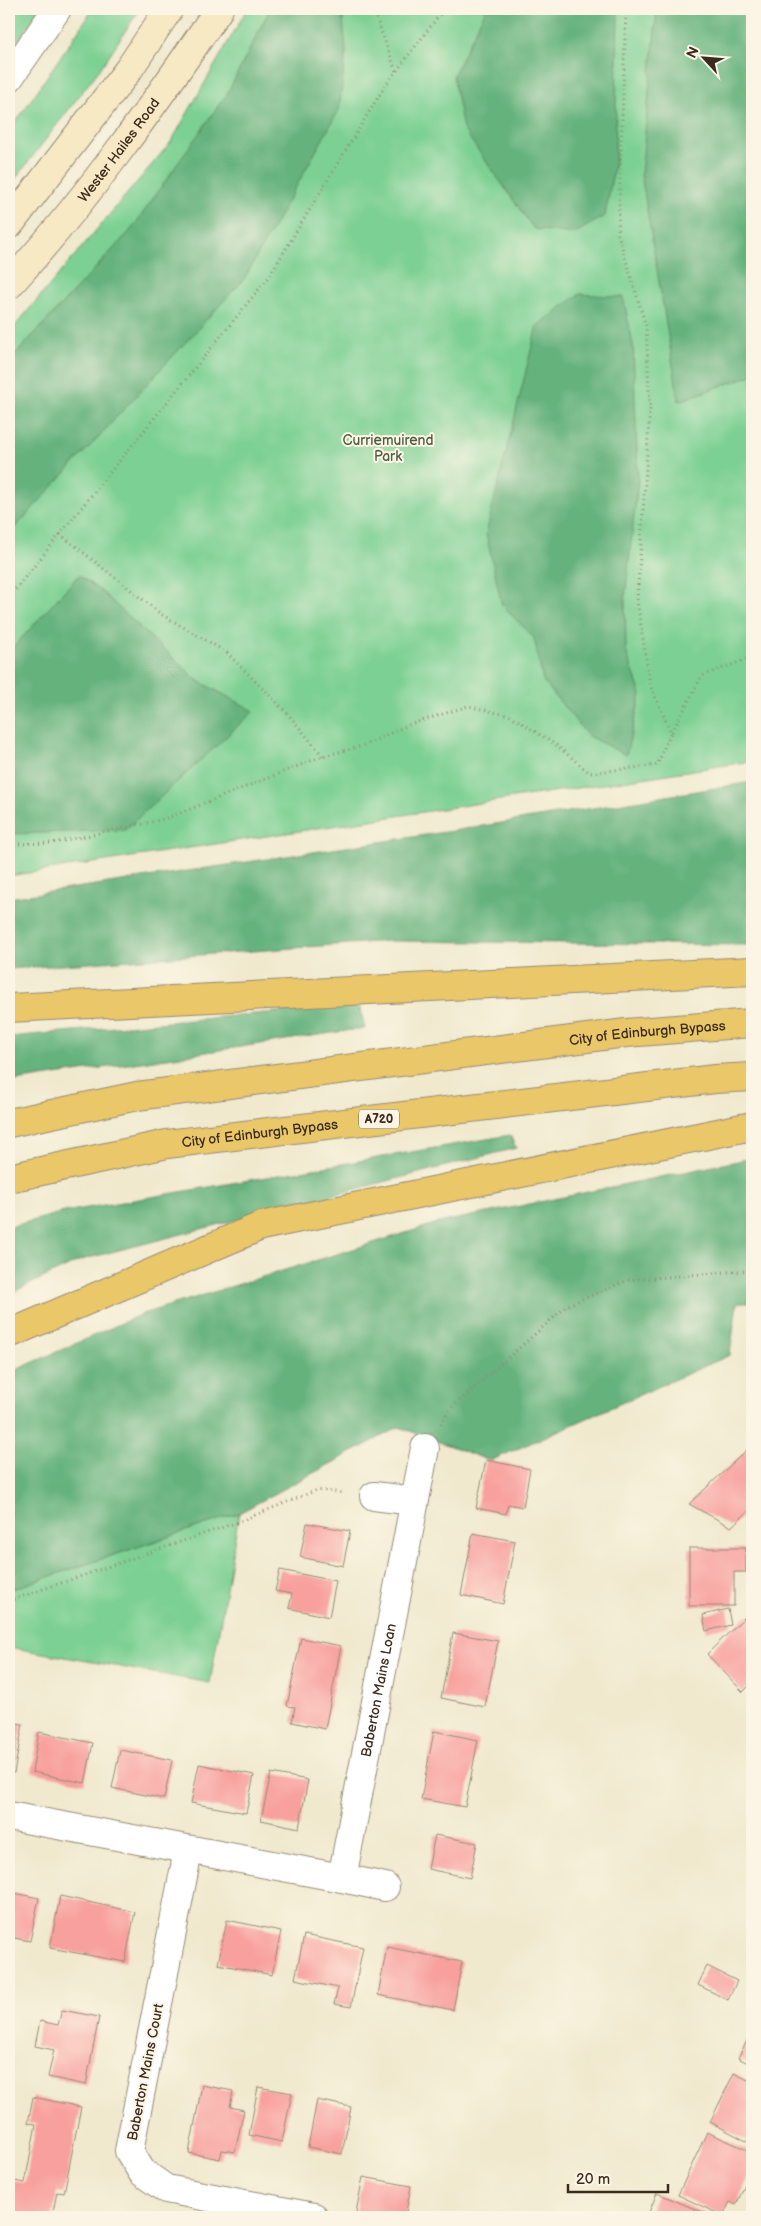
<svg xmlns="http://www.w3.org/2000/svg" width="761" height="2226" font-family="'Balsamiq Sans',sans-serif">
<rect width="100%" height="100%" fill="#fcf5e5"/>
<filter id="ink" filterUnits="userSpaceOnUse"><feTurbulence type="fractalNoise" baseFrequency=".02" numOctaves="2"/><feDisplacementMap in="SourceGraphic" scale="10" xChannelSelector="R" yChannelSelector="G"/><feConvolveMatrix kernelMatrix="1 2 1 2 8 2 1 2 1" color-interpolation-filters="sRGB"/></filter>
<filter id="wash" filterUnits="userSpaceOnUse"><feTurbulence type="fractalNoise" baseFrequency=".0096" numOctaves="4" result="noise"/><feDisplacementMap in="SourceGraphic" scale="20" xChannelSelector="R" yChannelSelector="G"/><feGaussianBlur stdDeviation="1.12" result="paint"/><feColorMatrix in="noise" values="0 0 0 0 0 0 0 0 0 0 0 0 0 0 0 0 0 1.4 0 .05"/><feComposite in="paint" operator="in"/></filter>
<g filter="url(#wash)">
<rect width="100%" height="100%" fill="#f0e9ce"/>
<path fill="#7cd093" stroke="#5c7d58" d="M9,9H39L9,54Z
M93,9H140L100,69L9,187V132Z
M247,9H752V761L9,876V333L171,142Z
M239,1513L210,1683L9,1647V1590Z"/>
<path fill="#65b27d" stroke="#506e4e" d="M270,9H342L346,51L339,110L244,279L9,534V361L131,230L228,92Z
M486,9H618L615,161L605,216L573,234L534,229L463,129L453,76Z
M657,9H752V375L679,401L641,174Z
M580,294L623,297L633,344L638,480L625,597L626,651L641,694L626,755L588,736L543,681L534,638L502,605L486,534L537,326Z
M79,575L103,593L197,680L254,711L125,830L9,834V652Z
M752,782V945L389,941L9,969V898L452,831Z
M359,1004L365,1028L9,1082V1037Z
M510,1135L516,1148L81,1260L9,1294V1227L64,1212Z
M752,1158V1303H737L730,1355L490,1461L399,1427L239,1513L9,1590V1373L142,1314L438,1223Z"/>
<g id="blocks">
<path fill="#f8a09e" d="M752,1445V1508L731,1527L689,1504Z
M486,1460L530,1469L523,1507L508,1504L506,1514L476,1508Z
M307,1523L350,1531L343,1566L300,1557Z
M473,1533L515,1541L503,1604L461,1595Z
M689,1548H746V1572H734V1606H689Z
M280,1570L336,1581L329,1617L289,1608L292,1594L275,1591Z
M728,1609L731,1625L706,1631L703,1615Z
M748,1614L752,1619V1683L743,1692L707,1654Z
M453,1633L498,1641L485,1707L441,1698Z
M301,1638L341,1646L325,1729L292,1722L295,1707L287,1706Z
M9,1722L23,1724L14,1773L9,1772Z
M434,1731L478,1740L465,1807L421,1799Z
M39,1732L93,1743L85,1783L32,1772Z
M120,1750L172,1760L164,1799L112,1788Z
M199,1764L254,1775L246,1813L191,1803Z
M271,1773L308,1780L299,1828L261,1820Z
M435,1835L477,1843L470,1878L428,1869Z
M9,1892L39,1898L30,1941L9,1937Z
M60,1896L135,1912L125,1962L50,1948Z
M227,1920L281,1931L272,1975L218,1964Z
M304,1935L363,1947L351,2007L334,2004L338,1988L295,1979Z
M387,1947L462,1962L453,2010L378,1995Z
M707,1966L737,1981L728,2000L698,1985Z
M62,2010L99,2017L86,2085L48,2077L54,2050L35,2046L40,2021L58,2025Z
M752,2031V2065L738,2058Z
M734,2073L752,2082V2144L710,2122Z
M202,2085L233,2091L230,2107L244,2110L235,2152L222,2150L220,2159L189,2153Z
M258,2087L292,2093L282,2142L249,2135Z
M33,2097L81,2107L64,2193L57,2192L52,2217H14L9,2216L14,2181L25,2183L36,2124L28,2123Z
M317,2100L351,2107L342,2154L308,2147Z
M707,2132L752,2152V2170L736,2205L730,2202L723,2216L678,2195Z
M363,2177L411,2186L405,2217L385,2214V2217H355Z
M657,2193L714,2217H647Z"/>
</g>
</g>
<g filter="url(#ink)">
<use href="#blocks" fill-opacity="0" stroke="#968a76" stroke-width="1"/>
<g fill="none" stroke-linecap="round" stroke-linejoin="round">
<g stroke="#968a76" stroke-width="30">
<g id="minor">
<path d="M374,1496L414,1501"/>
<path id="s1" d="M9,1816L342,1878L425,1448"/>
<path d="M188,1851L129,2151L142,2172L166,2189L314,2217"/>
<path d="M342,1878L385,1887"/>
</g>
</g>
<g stroke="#968a76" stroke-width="30">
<path id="tertiary" d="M9,78L57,9"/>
</g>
<g stroke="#968a76" stroke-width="30">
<g id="secondary">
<path d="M9,225L129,69L169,9"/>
<path id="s2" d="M9,285C87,199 154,105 219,9"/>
</g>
</g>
<g stroke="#968a76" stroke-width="30">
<g id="trunk">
<path d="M9,1008L752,971"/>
<path id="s3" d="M9,1123L137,1096L626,1033L752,1023"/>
<path id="s4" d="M9,1178L167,1144L715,1079L752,1077"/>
<path d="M9,1334L261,1226L752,1126"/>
</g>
</g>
<path stroke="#968a76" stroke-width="3" stroke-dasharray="1 4" stroke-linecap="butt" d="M373,9L396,71
M60,534L161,614L226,652L287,713L323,756
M9,597L268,278L385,86L444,9
M672,732L702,676L752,657
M9,844L53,843L165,819L323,756L363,746L408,725L468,706L511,716L556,745L590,773L657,765L671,732L650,685L637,600L650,409L646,326L618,234L626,9
M441,1424L450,1409L568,1305L628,1280L752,1270
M9,1601L238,1522L317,1490L344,1493"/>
<use href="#minor" stroke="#fff" stroke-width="28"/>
<use href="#tertiary" stroke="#fff" stroke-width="28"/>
<use href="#secondary" stroke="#f7e9c3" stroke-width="28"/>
<use href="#trunk" stroke="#eac769" stroke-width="28"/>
</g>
</g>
<g text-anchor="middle" stroke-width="4" stroke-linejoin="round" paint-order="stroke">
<rect fill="#fcf5e5" stroke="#75675a" stroke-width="1" x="359" y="1109.5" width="40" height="19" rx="4"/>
<g font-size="12" font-weight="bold" fill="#3b2a1e">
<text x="379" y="1123">A720</text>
</g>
<g font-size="14" fill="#3b2a1e" stroke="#fcf5e5">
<text dy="5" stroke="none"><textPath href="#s2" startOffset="174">Wester Hailes Road</textPath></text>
<text dy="5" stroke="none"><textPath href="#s3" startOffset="645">City of Edinburgh Bypass</textPath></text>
<text dy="5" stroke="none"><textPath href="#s4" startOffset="255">City of Edinburgh Bypass</textPath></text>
<text dy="5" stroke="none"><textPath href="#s1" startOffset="530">Baberton Mains Loan</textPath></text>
<text transform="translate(145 2072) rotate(-79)" y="5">Baberton Mains Court</text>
</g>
<g font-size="14" fill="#4e5c41" stroke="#fcf5e5">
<text x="388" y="445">Curriemuirend<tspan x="388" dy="16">Park</tspan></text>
</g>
</g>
<rect width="761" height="2226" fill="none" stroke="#fcf5e5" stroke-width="30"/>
<g transform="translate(704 58) rotate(296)" stroke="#fcf5e5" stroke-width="4" paint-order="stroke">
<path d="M0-4L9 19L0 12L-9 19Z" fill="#3b2a1e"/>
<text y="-8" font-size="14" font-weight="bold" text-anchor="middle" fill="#3b2a1e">N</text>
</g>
<path d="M568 2184v8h100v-8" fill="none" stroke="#3b2a1e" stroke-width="2.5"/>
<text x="576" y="2184" font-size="15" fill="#3b2a1e" stroke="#fcf5e5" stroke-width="4" paint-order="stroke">20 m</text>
</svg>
